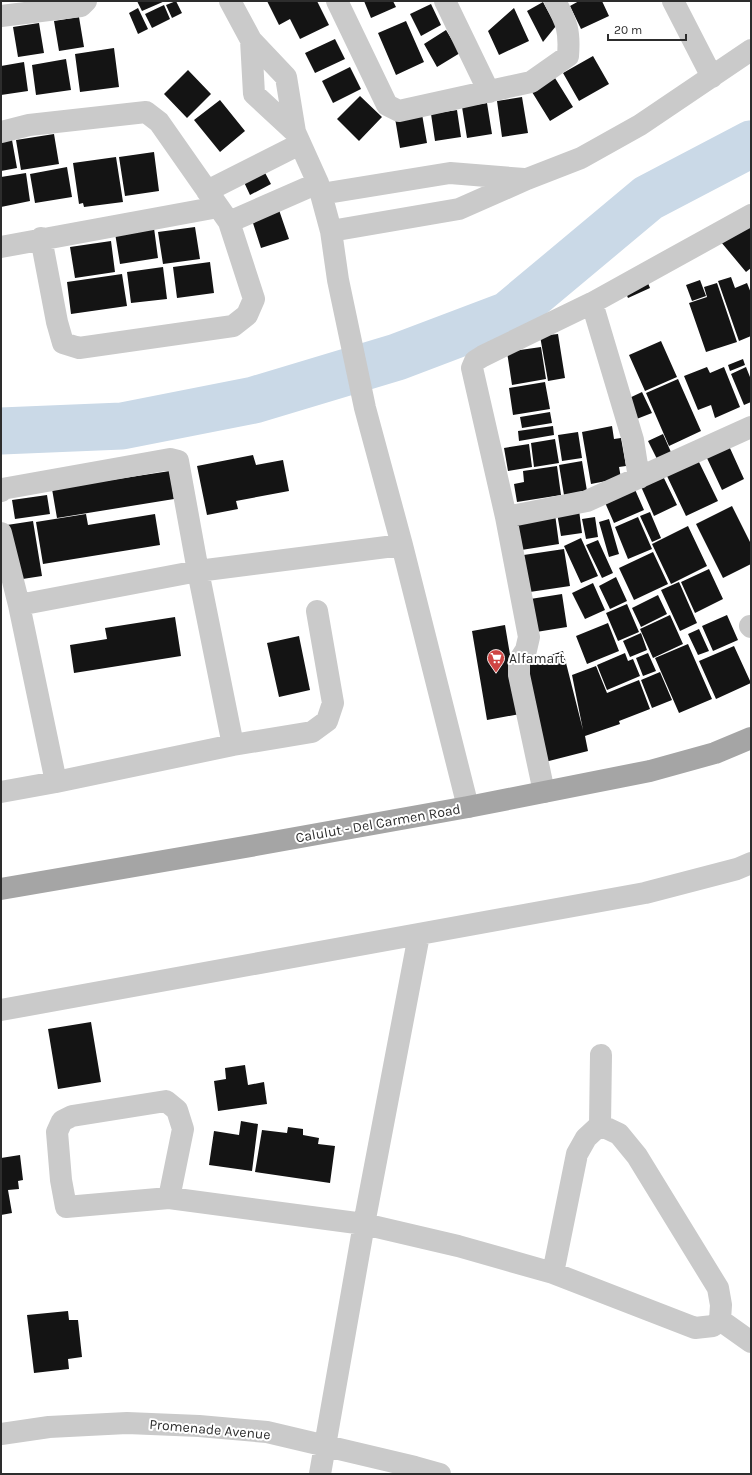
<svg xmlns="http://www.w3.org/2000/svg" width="752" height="1475" font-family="Karla,sans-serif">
<rect width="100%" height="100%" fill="#fff"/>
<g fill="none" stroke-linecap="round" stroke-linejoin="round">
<path stroke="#cad9e7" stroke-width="47" d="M1,431L122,426L254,400L397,357L508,315L648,198L751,144"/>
</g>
<path fill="#141414" d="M137,1H165L142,11Z
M176,1L182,13L172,18L166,5Z
M267,1H317L329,25L300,39L290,19L279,25Z
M364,1H393L396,7L371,18Z
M579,1H602L609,16L581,29L570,6Z
M543,2L556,26L543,42L527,11Z
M431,4L441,25L421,36L410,14Z
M164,5L170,19L152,28L145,14Z
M138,8L148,29L138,34L129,13Z
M514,8L529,41L499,55L488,31Z
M79,17L84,47L59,51L54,21Z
M406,21L424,62L396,75L378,33Z
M39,23L44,53L18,57L13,27Z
M446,30L460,53L437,67L424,44Z
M335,39L345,59L315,73L305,53Z
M114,48L119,87L80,92L75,54Z
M593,56L609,84L579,101L563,73Z
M66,59L71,90L36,95L32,65Z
M24,62L28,91L1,95V66Z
M350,67L361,89L333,103L322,81Z
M188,70L211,94L187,118L164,94Z
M555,78L573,107L550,121L532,92Z
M360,96L382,117L359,141L337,119Z
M522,97L528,133L502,137L497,101Z
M220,100L245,131L220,152L194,120Z
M487,103L492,134L467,138L462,107Z
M457,110L461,137L435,141L431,114Z
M422,114L427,143L400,148L395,118Z
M54,134L59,164L21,170L16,140Z
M12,140L17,168L1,171V142Z
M154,152L159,191L125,196L119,157Z
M116,157L123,202L84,207L83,203L79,204L73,163Z
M67,167L72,197L35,203L30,174Z
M263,169L271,184L250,195L243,180Z
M26,173L30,201L1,207V177Z
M279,210L289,239L261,248L252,220Z
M751,226V268L746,272L721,242Z
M195,227L200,259L163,264L158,232Z
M154,228L158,258L120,264L115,233Z
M111,241L115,272L75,278L70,247Z
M210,262L214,293L177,298L173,267Z
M163,267L167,299L131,303L127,272Z
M122,274L127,306L71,314L67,282Z
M645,276L650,288L628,298L623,286Z
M731,277L735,288L747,283L751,293V336L739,341L718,281Z
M700,280L706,296L692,301L686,285Z
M717,283L737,342L706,352L689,303L707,297L704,287Z
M558,334L565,378L548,381L540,336Z
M661,341L677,377L645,391L629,355Z
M541,347L546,379L512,385L507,352Z
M743,359L745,365L730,371L728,365Z
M707,367L710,373L724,367L740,407L715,418L711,405L698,410L684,376Z
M746,367L750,377L751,376V402L744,405L731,374Z
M678,379L701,431L669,446L646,393Z
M545,382L550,409L513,415L509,388Z
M642,392L652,413L634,420L625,400Z
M550,412L552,423L522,428L520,417Z
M553,426L554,435L519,441L518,431Z
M612,426L614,439L621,438L626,466L619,467L621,478L591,484L582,432Z
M578,432L582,458L562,461L558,435Z
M663,434L674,459L660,465L648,441Z
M555,439L559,463L534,467L531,443Z
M529,444L532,467L508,471L504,448Z
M729,446L744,479L722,490L706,456Z
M253,455L256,465L283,460L289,491L236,501L238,509L207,515L197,466Z
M698,460L718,501L686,516L667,476Z
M582,461L587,491L564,495L559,465Z
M557,466L561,495L517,502L514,484L524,482L523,471Z
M170,471L174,499L57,518L52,489Z
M661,472L677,505L654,516L639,482Z
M633,485L644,510L614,523L603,498Z
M47,495L50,514L15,519L12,500Z
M732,506L751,544V564L723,578L696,524Z
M579,510L582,533L561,536L557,513Z
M650,512L661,538L652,542L640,516Z
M86,514L88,525L155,514L160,545L43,564L36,522Z
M555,514L559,544L515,551L510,521Z
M595,517L598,537L586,539L582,519Z
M638,517L652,549L628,559L615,527Z
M609,519L619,554L609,557L599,522Z
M33,521L42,576L16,580L7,525Z
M688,526L707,566L671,584L652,544Z
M581,538L598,576L581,583L564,546Z
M598,540L613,573L602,578L586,545Z
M564,549L570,586L523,593L517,556Z
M653,552L668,584L634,600L619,568Z
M709,569L723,599L695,613L681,582Z
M616,577L627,601L610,609L599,586Z
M679,582L697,623L680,631L661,590Z
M593,583L605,610L585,619L572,593Z
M562,594L567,627L530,633L524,600Z
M658,595L667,614L641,627L632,608Z
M627,604L639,632L618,641L606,613Z
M670,615L683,644L653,658L640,629Z
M727,615L738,640L713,651L702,626Z
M175,617L181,656L74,673L70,645L107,639L105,628Z
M608,623L619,651L587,664L576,636Z
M505,625L520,714L487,720L472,631Z
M699,629L709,651L698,655L688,634Z
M641,633L647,650L630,657L623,641Z
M299,636L310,690L279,697L267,643Z
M688,644L712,699L679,713L655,658Z
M734,646L751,683L716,699L699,661Z
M563,651L583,730L572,675L596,666L607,693L639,680L650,709L619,721L620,724L585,736L588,751L545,762L527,663Z
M625,653L628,661L633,659L640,676L607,690L597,665Z
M648,653L656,671L643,676L636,658Z
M660,672L672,700L652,708L641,680Z
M91,1022L101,1082L58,1089L48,1029Z
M245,1065L248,1085L264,1082L267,1104L218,1111L214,1081L226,1079L225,1068Z
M241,1121L258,1124L252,1171L209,1165L214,1131L239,1135Z
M288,1127L303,1129V1135L319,1138L318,1144L335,1146L330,1183L255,1172L262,1130L287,1133Z
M20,1155L23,1180L18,1181L19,1189L8,1190L12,1213L1,1215V1158Z
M68,1311L69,1320H78L82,1357L68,1359L69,1369L34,1373L27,1315Z"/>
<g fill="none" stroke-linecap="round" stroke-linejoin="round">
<path stroke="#cacaca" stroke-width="22" d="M230,1L251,40L286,77L295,132L318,183L331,231L338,280L365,408L402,545L468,807
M337,1L387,105L399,111L531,82L568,56C570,31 567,23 555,1
M445,1L489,92
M673,1L712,77
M1,16L81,6L86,1
M251,40L254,94L295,132
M1,132L29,125L146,112L159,122L229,222L254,299L247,315L233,326L79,348L63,343L57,322L41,238
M207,191L300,144
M321,194L450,173L524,179
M229,222L318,183
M331,231L459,209L527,179L581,158L640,125L751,50
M1,247L218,207
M592,303L633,440L639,478
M1,491L2,489L170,459L178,461L198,571L233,745
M506,517L587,501L751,427
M1,533L19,605L56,782
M19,605L198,571L402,545
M750,626L751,627
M1,792L56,782L233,745L312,732L327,721L333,703L317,611
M544,792L519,675V661L526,650L529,637L506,517L472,368L475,361L483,356L592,303L751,215
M1,1010L645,893L737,869L751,863
M169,1198L183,1129L177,1110L166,1101L72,1116L62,1121L57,1132L61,1180L66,1207L169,1198L364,1224L458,1246L553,1273L695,1328L713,1326L720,1320L721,1305L718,1288L637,1156L619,1134L600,1125
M553,1273L577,1154L586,1138L600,1125L601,1055
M720,1320L751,1342
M1,1434L49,1427L127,1423L199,1426L267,1432L415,1467L440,1474
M320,1474L364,1224L419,935"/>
<path stroke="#a5a5a5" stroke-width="22" d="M1,889L256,845L468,807L650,771L715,753L751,738"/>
</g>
<defs>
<g id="supermarket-pin" transform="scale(0.9)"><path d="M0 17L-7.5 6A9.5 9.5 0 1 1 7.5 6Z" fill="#cf4543" stroke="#fff"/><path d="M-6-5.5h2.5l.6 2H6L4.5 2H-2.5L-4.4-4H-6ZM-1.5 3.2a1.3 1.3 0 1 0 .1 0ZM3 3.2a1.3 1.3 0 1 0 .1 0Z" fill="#fff"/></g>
</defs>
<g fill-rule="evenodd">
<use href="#supermarket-pin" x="496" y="658"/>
</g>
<g text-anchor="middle" stroke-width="4" stroke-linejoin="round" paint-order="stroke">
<g font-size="14" fill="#2d2d2d" stroke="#fff" text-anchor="start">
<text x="509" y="663">Alfamart</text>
</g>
<g font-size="14" fill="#2d2d2d" stroke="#fff">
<text transform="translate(378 823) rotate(-10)" y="5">Calulut - Del Carmen Road</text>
<text transform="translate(210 1429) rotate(5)" y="5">Promenade Avenue</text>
</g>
</g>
<rect width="752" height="1475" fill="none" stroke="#2d2d2d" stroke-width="4"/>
<path d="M608 34v6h78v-6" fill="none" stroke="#2d2d2d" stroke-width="2"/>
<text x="614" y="34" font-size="12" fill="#2d2d2d" stroke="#ffffff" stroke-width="3" paint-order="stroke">20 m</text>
</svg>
